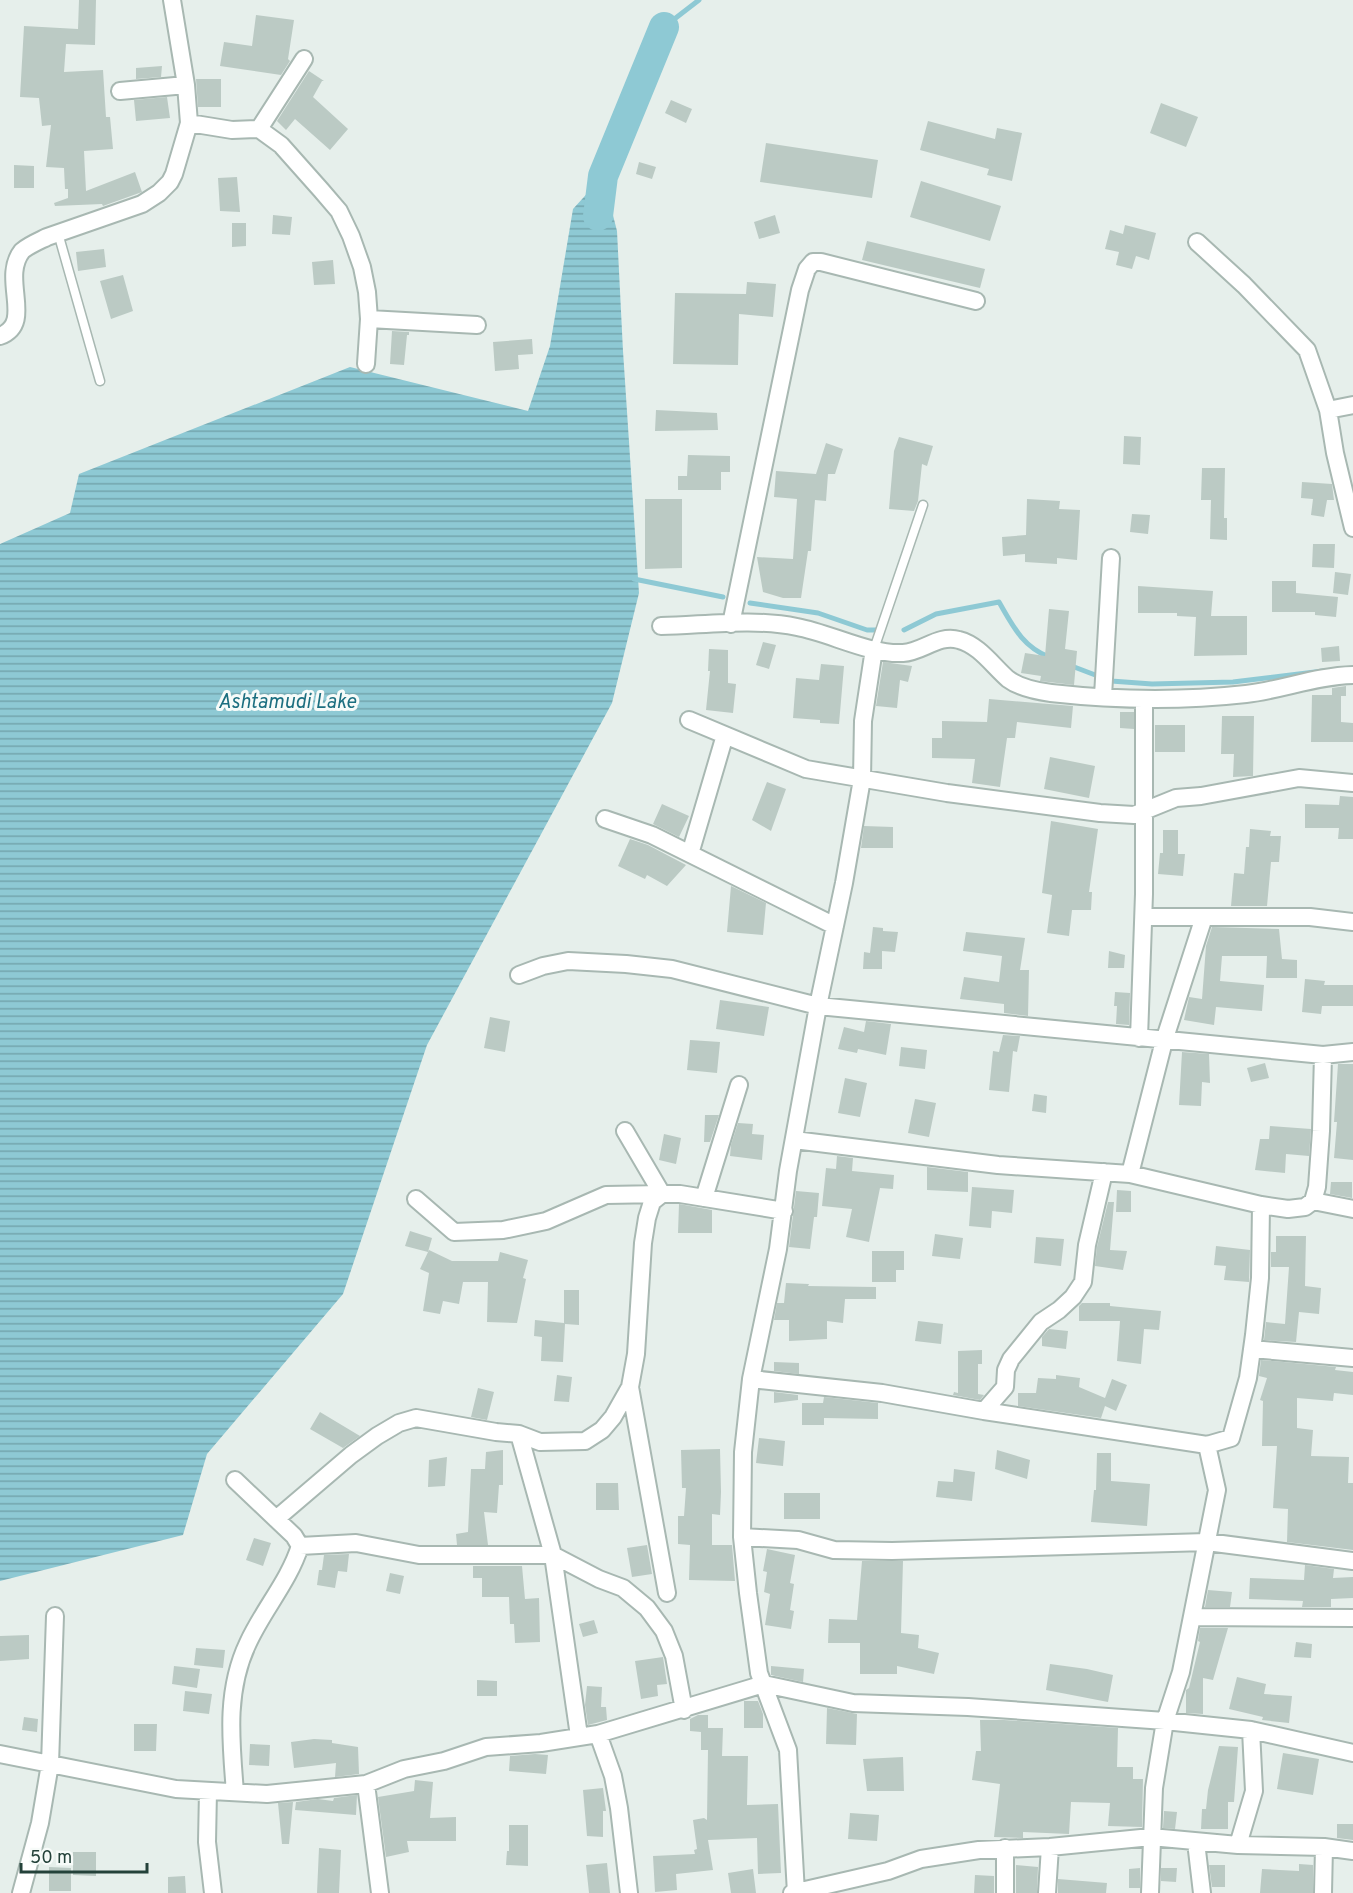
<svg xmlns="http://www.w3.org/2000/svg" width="1353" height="1893" font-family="Overpass,sans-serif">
<defs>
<pattern id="water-rules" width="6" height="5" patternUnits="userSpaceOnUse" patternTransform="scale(1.5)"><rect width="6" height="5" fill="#8ec9d4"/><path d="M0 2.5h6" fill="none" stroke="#74a5ad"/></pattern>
</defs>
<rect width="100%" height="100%" fill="#e6efeb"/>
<path fill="url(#water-rules)" d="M603,176L617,231L623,351L639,593L612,703L427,1045L343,1294L207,1454L183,1535L0,1581V544L70,513L79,474L350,367L528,411L550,346L573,209Z"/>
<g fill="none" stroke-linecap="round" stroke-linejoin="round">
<path stroke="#8ec9d4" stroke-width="5" d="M664,27L699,0
M634,579L723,597
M750,603L818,613L867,630H879
M904,630L936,614L999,602C1013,626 1022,646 1049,657
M1069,665L1111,681L1152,684L1233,682L1323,671"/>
<path stroke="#8ec9d4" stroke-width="30" d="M598,216L603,176L664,27"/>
</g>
<path fill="#bbcac4" d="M79,0H96L95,45L66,44L64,72L103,70L106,117H110L113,149L84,151L86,191L135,172L142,192L103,206L102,204L55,206L54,203L68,198V189H65L64,168L46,167L51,125L42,126L39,98L20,97L24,26L78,29Z
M256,15L294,20L288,59L290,61L281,75L220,66L224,42L252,46Z
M162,66L161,77L136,79V68Z
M309,71L324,81H322L313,97L348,129L330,150L295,119L286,130L277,121Z
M196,79H221V107H198Z
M167,97L170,118L136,121L134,100Z
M671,100L692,109L686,123L665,113Z
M1161,103L1198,117L1186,147L1150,133Z
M928,121L995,139L997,128L1022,133L1012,181L987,175L989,169L920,150Z
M766,143L878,160L872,198L760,182Z
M639,162L656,167L652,179L636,174Z
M14,165L34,166V188H14Z
M237,177L240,212L220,211L218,178Z
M921,181L1001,206L990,241L910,217Z
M273,215L292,217L290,235L272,234Z
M775,215L780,233L759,239L754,222Z
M232,223H246V246L232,247Z
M1125,225L1156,233L1149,260L1136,256L1132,269L1116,265L1119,252L1105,249L1110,230L1123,234Z
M867,241L985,269L980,288L862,260Z
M104,249L106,267L78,271L76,252Z
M333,260L335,284L314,285L312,262Z
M123,275L133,311L111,319L100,281Z
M747,282L776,284L773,317L739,314L738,365L673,364L675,293L746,294Z
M392,331L409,332V335H407L404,365L390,364Z
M532,339L533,354L518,355L519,369L495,371L493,342Z
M656,410L717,413L718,430L655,431Z
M1124,436L1141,437L1140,465L1123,464Z
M899,437L933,446L927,466L922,464L918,501L914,511L889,509L894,451Z
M826,443L843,449L835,474H828L826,501L815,500L811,551H808L801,598H783L763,592L757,557L793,559L797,499L774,497L776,471L816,474Z
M688,455L730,456V472H721V490H678V476H687Z
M1202,468H1225L1224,518H1227V540L1210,539L1211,500H1201Z
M1302,482L1332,484L1334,500H1327L1324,517L1311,515L1313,499L1301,498Z
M645,499H682V568L645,569Z
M1027,499L1060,501L1059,509L1080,510L1077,560L1057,558V564L1025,562V554L1003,556L1002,537L1026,535Z
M1132,514L1150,515L1148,534L1130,532Z
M1313,544H1335L1334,568L1312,567Z
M1335,572L1351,574L1348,595L1333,593Z
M1272,581H1296V593L1338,597L1336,617L1315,615V612H1272Z
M1138,586L1213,591L1211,616H1247V655L1194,656L1196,617L1177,616V613H1138Z
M1049,609L1069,611L1065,649L1077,651L1074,685L1040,681L1041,676L1021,673L1025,653L1045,656Z
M763,642L776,645L769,669L756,665Z
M1339,646L1340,661L1322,662L1321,648Z
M709,649L728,650V683L736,684L733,713L706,710L710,671H708Z
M883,662L912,666L908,682L900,680L897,708L876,706Z
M821,664L844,666L839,724L820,723V720L793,718L796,678L819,680Z
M1346,686V696H1341V722L1353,723V742H1311L1312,695H1332V688Z
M989,699L1073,706L1071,728L1017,722L1015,738H1007L1000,787L972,783L975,759L932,758V738H942V721L987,722Z
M1120,712H1134V729L1120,728Z
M1222,716H1254L1253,776L1233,777L1234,754H1221Z
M1155,725H1185V752H1155Z
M1050,757L1095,766L1089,798L1044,789Z
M767,782L786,789L771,831L752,820Z
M1340,796L1353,797V839H1338L1339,828H1305V804L1339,805Z
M662,804L689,816L679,837L653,824Z
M1051,821L1098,829L1089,892H1092L1091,910H1072L1069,936L1047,933L1052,895L1042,893Z
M864,826L893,827V848H861Z
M1250,829L1271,831L1270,836H1281L1279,862H1271L1267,906H1231L1234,873L1244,874L1246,847H1249Z
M1163,830H1178V854H1185L1183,876L1158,874L1160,853H1163Z
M630,839L648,845L686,865L667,886L647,875L645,879L618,866Z
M731,886L766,903L763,935L727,932Z
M873,927L883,928V931L898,932L895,952L882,951V969H863L864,952L870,953Z
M1212,927L1279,929L1282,959L1297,960V978H1266L1267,956H1222L1220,981L1264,985L1262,1011L1216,1007L1214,1025L1184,1020L1189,997L1202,999L1206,946Z
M966,932L1025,938L1020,970H1029L1028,1016L1004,1013V1004L960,999L964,977L999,982L1002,956L963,951Z
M1109,951L1125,955L1124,968H1108Z
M1305,979L1325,981L1324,985H1353V1006H1322L1321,1014L1302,1012Z
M1115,992L1130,993L1129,1025L1116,1024L1117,1006H1114Z
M720,1000L769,1007L764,1036L716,1029Z
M490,1017L510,1021L505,1052L484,1048Z
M866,1021L891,1024L886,1055L858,1049L857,1053L838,1049L844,1027L864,1032Z
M1003,1035L1020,1036L1017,1052L1013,1051L1009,1092L989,1090L993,1051L999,1052Z
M690,1040L720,1042L717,1073L687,1070Z
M901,1047L927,1050L925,1069L899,1066Z
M1182,1052L1209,1054L1210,1083L1202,1082L1201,1106L1179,1105Z
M1265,1063L1269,1078L1251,1082L1247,1068Z
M1338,1064H1353V1160L1334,1158L1337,1122H1334Z
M845,1078L867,1083L860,1117L838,1113Z
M1034,1094L1047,1096L1046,1113L1032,1111Z
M915,1099L936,1103L929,1137L908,1133Z
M705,1115H719L710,1142H704Z
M738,1123L753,1124L752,1134L764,1135L762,1160L730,1156L731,1145Z
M1270,1126L1311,1129L1309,1156L1286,1154L1285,1173L1255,1170L1260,1139H1269Z
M664,1134L681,1138L676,1164L659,1160Z
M837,1156L853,1158L852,1171L894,1175L893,1189L880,1188L869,1242L846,1237L852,1209L822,1206L826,1168L836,1169Z
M927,1167L968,1172V1192L927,1190Z
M1331,1182H1352V1198L1330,1194Z
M972,1187L1014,1190L1012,1213L992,1211L991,1228L969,1226Z
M1117,1190L1131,1191V1212H1116Z
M796,1191L819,1193L817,1217H814L810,1249L789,1247Z
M1108,1202H1114L1110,1250L1127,1251L1123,1270L1095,1266L1097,1247Z
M679,1204L712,1210V1233H678Z
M410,1231L432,1238L428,1252L405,1246Z
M935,1234L963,1238L960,1259L932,1256Z
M1276,1236H1306L1305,1286L1321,1288L1319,1314L1299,1312L1296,1342L1264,1340L1266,1322L1285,1324L1289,1267H1271V1252H1276Z
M1036,1237L1064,1239L1061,1266L1034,1263Z
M1216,1246L1250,1250L1249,1282L1224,1280L1226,1266L1214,1265Z
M429,1250L452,1261H498L500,1252L528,1260L523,1278L526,1279L517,1323L487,1322L488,1282H463L459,1304L443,1301L440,1314L423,1311L429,1273L420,1269Z
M872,1251H904V1270H896V1282H872Z
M786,1283L809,1284L808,1286L876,1287V1299H845L843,1323L827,1321V1339L789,1341V1320H774L777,1303H784Z
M564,1290H579V1325L565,1324L563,1362L541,1361L542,1337L534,1336L535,1320L564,1323Z
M1082,1303H1110V1306L1161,1311L1159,1330L1144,1329L1141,1364L1117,1361L1120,1321H1079V1306Z
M918,1321L943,1324L941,1344L915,1341Z
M1049,1329L1068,1331L1066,1349L1042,1346V1337Z
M982,1350V1364H978V1394L984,1395L980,1400L953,1395L954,1392L958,1393V1351Z
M1261,1360L1336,1367L1335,1370L1353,1372V1395L1334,1393L1333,1401L1297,1398V1428L1313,1430L1311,1456L1349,1457L1348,1483H1353V1550L1287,1542L1288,1509L1273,1508L1277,1446H1262L1263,1401L1260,1400L1267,1378L1259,1376Z
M774,1362L799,1363V1374L774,1371Z
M557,1375L572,1377L569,1402L554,1401Z
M1056,1375L1080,1378L1079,1387L1105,1398L1112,1379L1127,1385L1116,1411L1105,1406L1101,1418L1018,1406V1393H1036L1038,1378L1056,1379Z
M478,1388L494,1392L487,1420L471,1417Z
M774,1392L798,1395V1400L774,1403Z
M824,1397L878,1403V1419L824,1418V1425H802V1403H823Z
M320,1412L360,1436L343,1448L310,1429Z
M759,1438L785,1441L783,1466L756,1463Z
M720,1449L721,1492L720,1515L712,1514V1545H732L735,1581L689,1580L690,1545L678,1544V1516H684L686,1488H682L681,1450Z
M503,1450V1485H499L497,1513L484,1512L488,1545H457L456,1534L468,1532L471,1469H485L486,1452Z
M997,1450L1030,1460L1027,1479L995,1469Z
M1097,1453H1111V1481L1150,1484L1147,1526L1091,1522L1094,1490H1096Z
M447,1457L445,1486L428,1487L429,1460Z
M954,1469L975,1472L972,1501L936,1497L938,1481L953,1482Z
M596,1483H618L619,1510H596Z
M784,1493H820V1519H784Z
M254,1538L271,1543L263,1566L246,1560Z
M647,1545L652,1574L632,1577L627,1548Z
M767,1549L795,1555L790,1583L794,1584L790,1610L794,1611L791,1629L765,1625L770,1594L764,1592L767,1572L763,1571Z
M349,1554L347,1572L338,1571L335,1588L317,1585L319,1570H322L324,1555Z
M862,1561H903L901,1633L919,1635L918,1648L939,1653L934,1674L897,1666V1674H860V1643H828L829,1619L857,1620Z
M1305,1565L1334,1569L1333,1578L1353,1577V1598L1331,1599V1607H1302L1303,1601L1249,1599L1250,1578L1304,1580Z
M473,1566H522L525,1599L539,1598L540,1642L515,1643L514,1624H510L509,1597H482V1578H473Z
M390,1573L404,1576L400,1594L386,1591Z
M1208,1590L1232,1592L1230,1607H1205Z
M594,1620L598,1633L583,1637L579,1624Z
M1200,1628H1228L1213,1680L1203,1678V1714L1186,1713V1690L1189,1688L1200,1642L1198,1641Z
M29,1635V1659L0,1661V1636Z
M1296,1642L1312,1644L1311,1658L1294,1657Z
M196,1648L225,1650L223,1668L194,1665Z
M663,1657L667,1684L657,1685L658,1696L641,1699L635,1661Z
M1050,1664L1087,1669L1113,1675L1108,1702L1046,1690Z
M174,1666L200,1669L197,1688L172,1684Z
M771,1666L804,1669L803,1682L771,1675Z
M1237,1677L1266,1684L1264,1694L1292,1696L1289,1723L1262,1720L1263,1717L1229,1709Z
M477,1680L497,1681V1696H477Z
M587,1686L602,1687L601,1707H606L607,1720L588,1725L585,1705Z
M185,1691L212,1694L209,1714L183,1711Z
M744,1701H758L763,1714V1728H744Z
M827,1708L857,1714L856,1745L826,1744Z
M698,1715H708V1728H723L722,1756H748L747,1805L778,1804L781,1873L758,1874L757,1838L708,1840L713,1870L676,1874L677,1890L655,1892L653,1856L695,1854L694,1850L697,1849L693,1820L704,1818L707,1820L708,1750H701V1732L690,1731V1719Z
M24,1717L38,1719L37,1732L22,1730Z
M980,1720H1004L1118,1728L1117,1767H1133V1779H1143L1142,1827L1108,1826L1110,1803L1071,1802L1069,1834L1023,1832V1838L994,1837L1000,1784L972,1780L976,1751H981Z
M134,1724H157L156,1751H134Z
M314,1739L332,1740V1743L358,1747L359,1774L335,1777L336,1763L294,1768L291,1742Z
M250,1744L270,1745L269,1766L249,1765Z
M1219,1746L1238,1747L1234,1802H1228V1829H1201L1202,1809H1206L1208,1790Z
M1283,1753L1319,1759L1313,1795L1277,1789Z
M535,1754L548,1755L546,1774L509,1771L510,1756Z
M903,1757L904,1791H867L863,1759Z
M415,1780L433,1782L430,1818L456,1817V1841H407L409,1852L386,1857L378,1797L414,1791Z
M603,1788L606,1811H603V1837L587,1836L583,1790Z
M357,1795L356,1815L295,1810L296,1802L318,1799L333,1801L334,1798Z
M293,1802L289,1844H282L278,1803Z
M1164,1811L1177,1812L1175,1829L1163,1828Z
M850,1813L879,1815L877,1841L848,1839Z
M1337,1824H1353V1840L1337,1838Z
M509,1825H528V1866L506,1865L507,1851H509Z
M319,1848L341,1850L339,1893H317Z
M73,1852H96V1876L73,1875Z
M607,1863L610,1893H589L586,1865Z
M1299,1864L1313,1865V1893H1260L1262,1869L1299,1871Z
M1016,1865L1038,1867L1037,1893H1016Z
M1209,1865H1225V1887H1212Z
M49,1867L71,1868V1891H49Z
M1140,1868V1888H1129V1869Z
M1161,1868H1177L1176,1882L1161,1881Z
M753,1869L756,1893H731L728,1873Z
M975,1875L994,1876V1893H974Z
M185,1876L186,1893H168V1877Z
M1058,1879L1107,1883L1106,1893H1058Z"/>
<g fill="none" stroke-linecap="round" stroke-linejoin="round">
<g stroke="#a8b8b2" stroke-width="11">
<path id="lane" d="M58,233L100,381
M874,649L923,505"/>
</g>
<g stroke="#a8b8b2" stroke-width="20">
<path id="street" d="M120,91L186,85
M189,123L232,130L259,129L281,145L321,190L339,211L351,236L362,267L367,292L369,319L366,364
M259,129L304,59
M1197,242L1244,285L1307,350L1328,410L1335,453L1353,528
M369,319L477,325
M0,336C35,323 0,279 22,251C29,245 39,241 47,237L142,204L159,193L170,182L174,174L189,123L186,85L172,0
M1328,410L1353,405
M731,624L800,290L807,269L813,262H821L976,301
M661,626C706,625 753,618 797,627C830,633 870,655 903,653C923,652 938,634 959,640C979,645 993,666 1008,679C1020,688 1036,691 1051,693C1114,700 1183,701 1246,694C1282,690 1316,676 1353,675
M1103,696L1111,558
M689,720L806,769L947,793L1100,813L1134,815L1176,798L1201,796L1299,778L1353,783
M605,819L652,835L835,926
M690,854L725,735
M1144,917H1310L1353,922
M519,975L543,966L568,961L626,964L672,969L818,1006L1323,1055L1353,1052
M1139,1038L1144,894V699
M794,1140L998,1165L1130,1174L1261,1205L1288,1209L1305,1207L1313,1201L1317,1187L1321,1131L1323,1055
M1130,1174L1164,1041L1204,917
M704,1198L739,1085
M416,1199L454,1232L503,1230L546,1221L606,1195L662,1194L625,1131
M1313,1201L1353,1209
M1252,1349L1353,1358
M751,1379L882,1393L984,1411L1207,1445
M630,1387L667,1593
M984,1411L1005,1387L1006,1370L1011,1359L1041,1322L1059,1310L1073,1297L1083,1282L1087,1245L1104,1172
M519,1434L553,1555L579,1736
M276,1519L351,1455L377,1436L399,1423L416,1418L496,1432L519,1434L540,1442L585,1441L602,1430L613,1417L630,1387L636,1354L643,1243L647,1218L652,1202L662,1194H680L784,1211
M742,1537L798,1540L834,1550L892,1551L1207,1542L1353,1561
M300,1546L356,1543L419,1555H553L599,1579L623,1588L647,1608L664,1631L674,1656L684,1710
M1192,1617L1353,1618
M598,1734L613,1776L619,1808L629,1893
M0,1754L176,1789L267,1794L366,1784L404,1769L444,1761L486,1747L541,1743L598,1734L764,1684L853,1703L968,1707L1165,1721L1251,1730L1353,1753
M366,1784L380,1893
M208,1791L207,1842L213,1893
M235,1792C231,1742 225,1691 248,1643C263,1610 289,1581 300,1546L294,1536L235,1480
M1196,1842L1202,1893
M1238,1845L1254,1791L1251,1730
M1005,1848V1893
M21,1893L40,1823L50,1764L55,1616
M792,1893L888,1871L921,1859L979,1850L1050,1847L1151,1837L1238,1845L1324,1847
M796,1893L788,1750L759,1673L748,1593L742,1537L743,1452L751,1379L778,1249L788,1171L818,1006L844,883L862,779L863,721L874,649
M1047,1893L1050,1847
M1150,1893L1154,1788L1165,1721L1181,1672L1217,1490L1207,1445L1231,1438L1248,1378L1254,1335L1260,1278L1261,1205
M1323,1893L1324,1847L1353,1851"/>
</g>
<use href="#lane" stroke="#fff" stroke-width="8"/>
<use href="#street" stroke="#fff" stroke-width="16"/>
</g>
<g text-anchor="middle" stroke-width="6" stroke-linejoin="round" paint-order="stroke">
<g font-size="20" font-style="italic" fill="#1c6f80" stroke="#f7fbf9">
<text x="287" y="708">Ashtamudi Lake</text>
</g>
</g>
<path d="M21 1863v9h126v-9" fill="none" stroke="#24423a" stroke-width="3"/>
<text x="30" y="1863" font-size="18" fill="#24423a" stroke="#f7fbf9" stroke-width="4.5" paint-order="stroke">50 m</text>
</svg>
